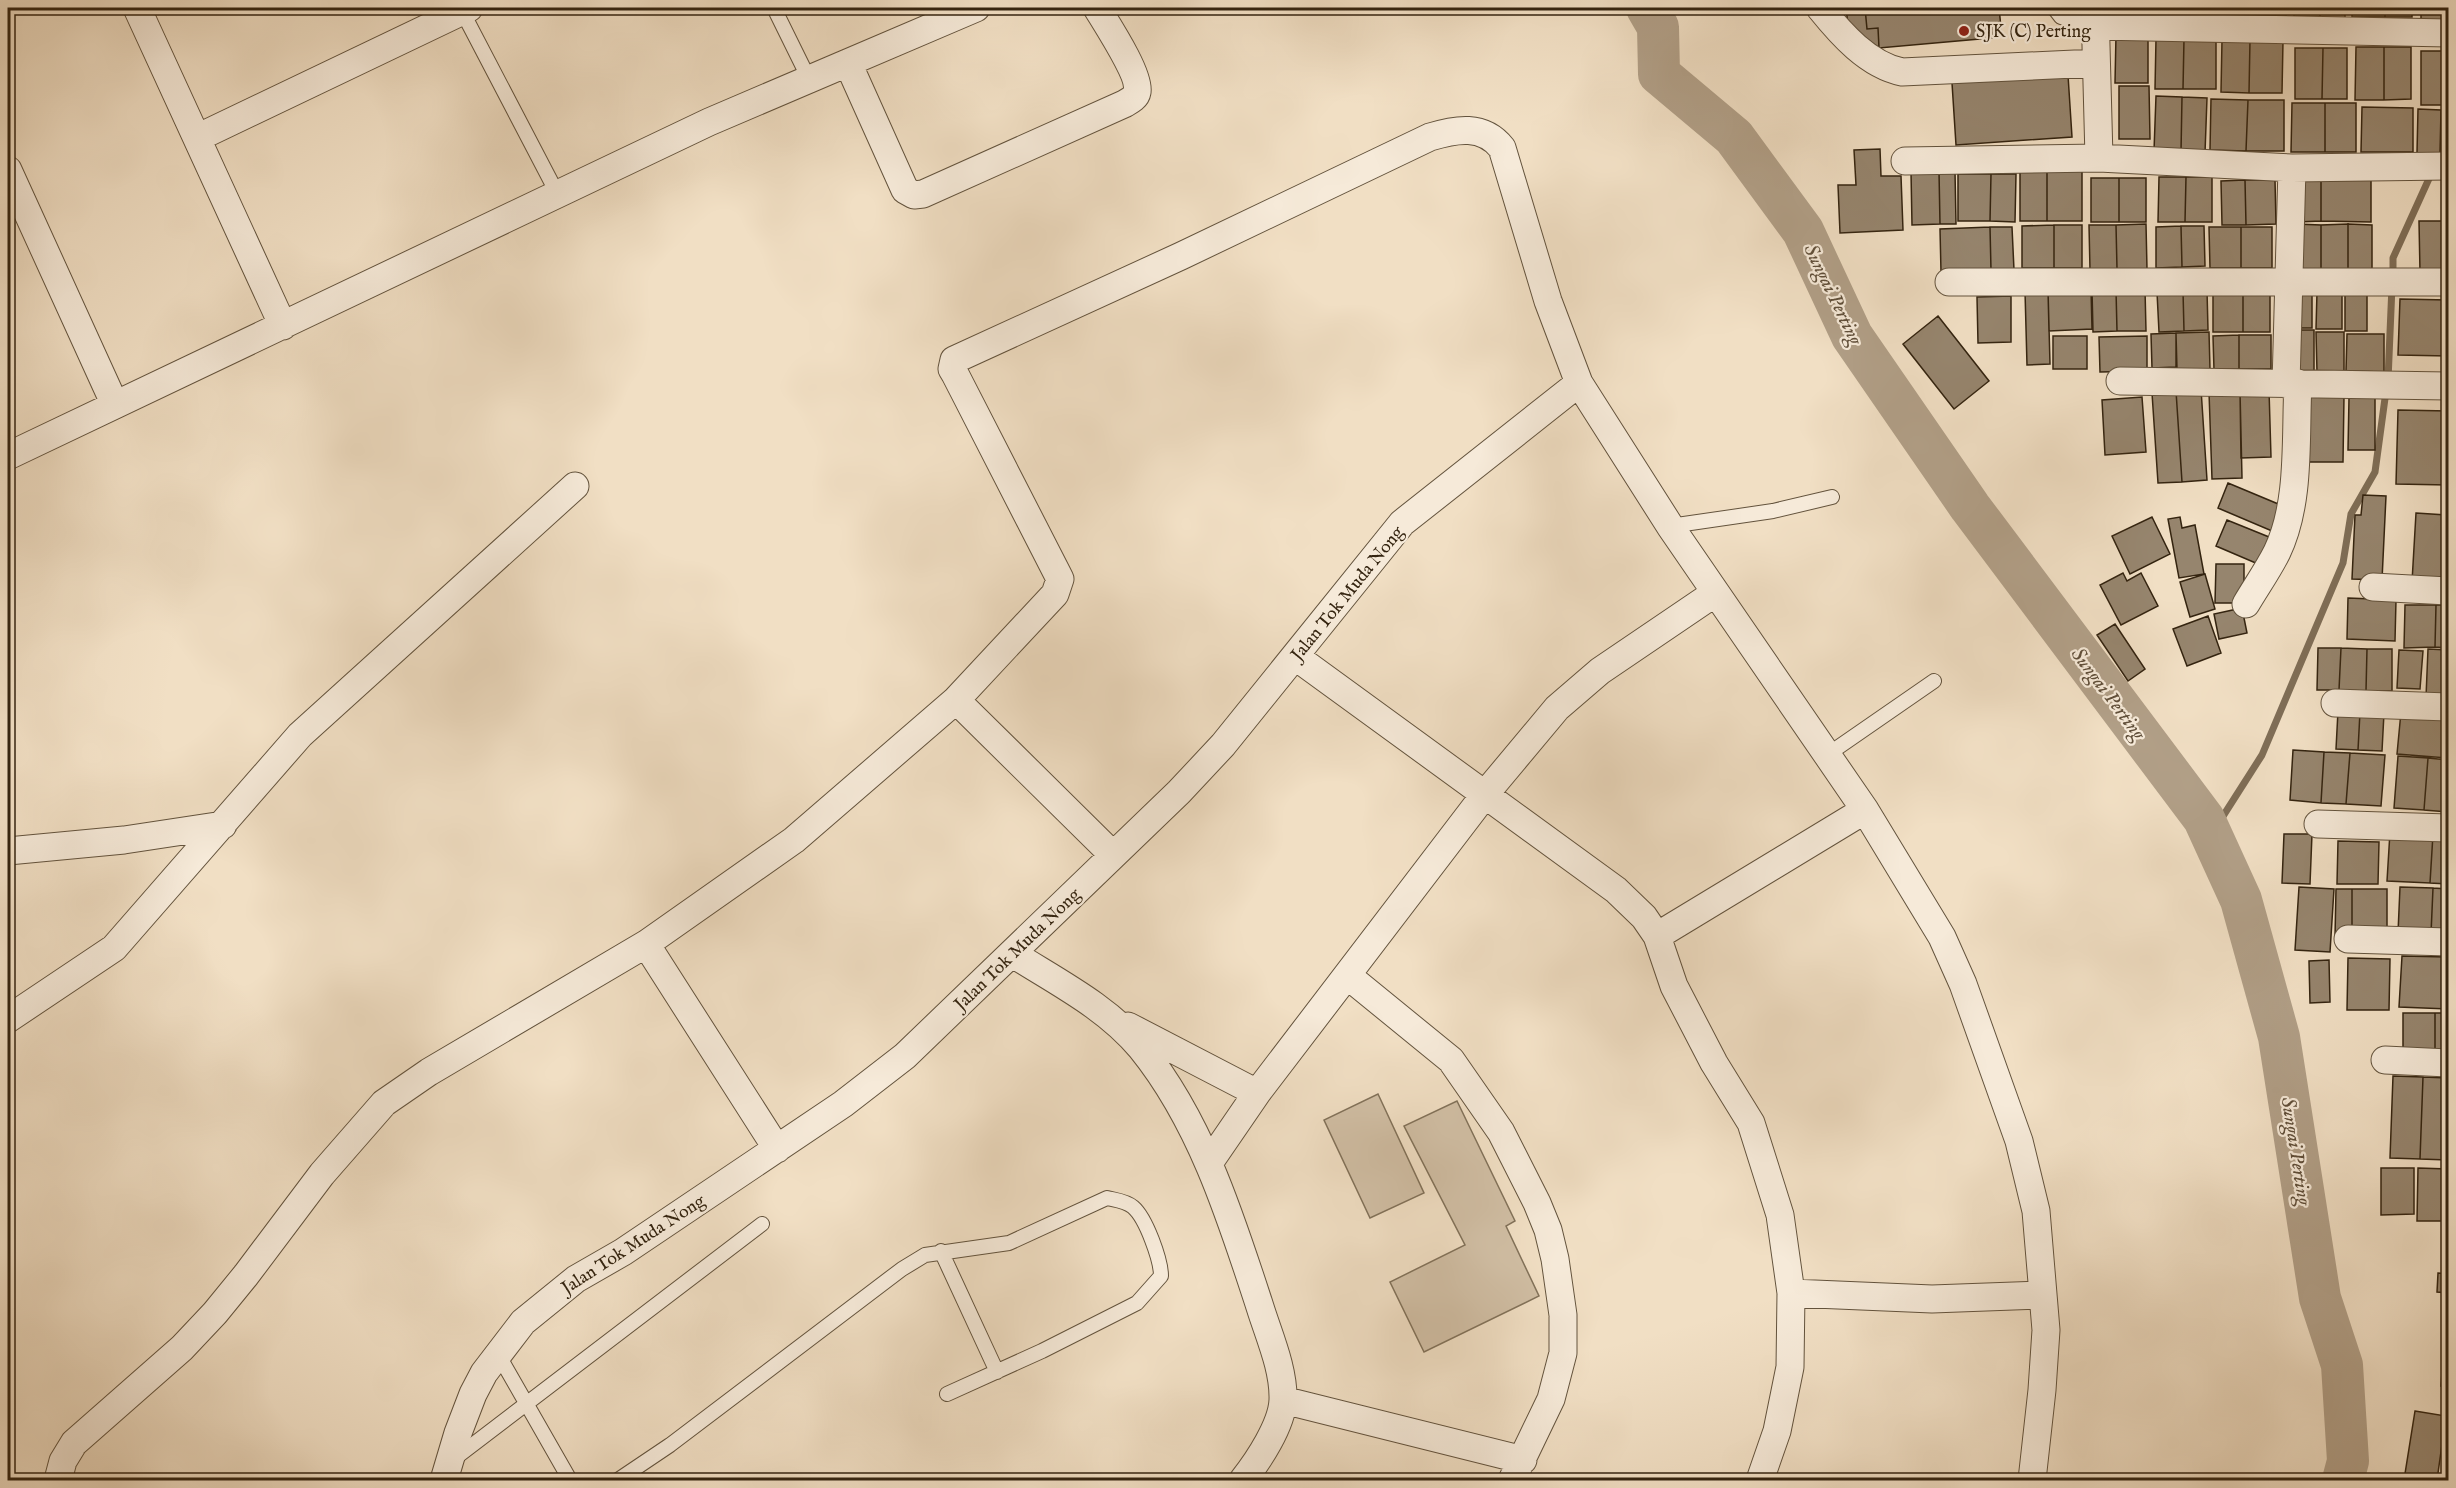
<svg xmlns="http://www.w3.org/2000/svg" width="2456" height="1488" font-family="'IM FELL English',serif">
<rect width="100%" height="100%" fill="#f1dfc4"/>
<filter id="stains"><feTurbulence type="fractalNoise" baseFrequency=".00333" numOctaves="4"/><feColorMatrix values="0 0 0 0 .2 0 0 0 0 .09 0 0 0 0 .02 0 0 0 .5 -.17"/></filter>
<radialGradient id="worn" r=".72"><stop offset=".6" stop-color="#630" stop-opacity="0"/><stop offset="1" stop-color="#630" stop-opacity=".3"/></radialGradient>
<path fill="#d1bfa5" stroke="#82725a" stroke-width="1.5" d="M1378,1094L1424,1193L1370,1218L1324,1120Z
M1457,1101L1515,1221L1506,1226L1539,1296L1424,1352L1390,1282L1465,1245L1404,1126Z"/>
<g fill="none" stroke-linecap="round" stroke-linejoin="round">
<path stroke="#7f6e57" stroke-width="7" d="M2438,159L2448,130
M2393,275V258L2432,172
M2388,380L2392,286
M2211,835L2262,755L2343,563L2351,514L2375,472L2386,391"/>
<path stroke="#b19f87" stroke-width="42" d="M1647,8L1658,27L1659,74L1734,137L1803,231L1852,336L1970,507L2204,819L2241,900L2279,1037L2320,1298L2342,1365L2348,1461L2343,1480"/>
</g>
<path fill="#96856e" stroke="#342410" stroke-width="1.5" d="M1846,8H1865L1867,29L1878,28L1879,48L1848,25Z
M1865,8H1999L2002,37L1879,48L1878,28L1867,29Z
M2107,8H2147V9L2107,10Z
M2151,8H2179V15L2151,14Z
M2179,8H2212V15H2179Z
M2219,8H2247V18H2219Z
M2247,8H2286V17L2247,18Z
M2294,8H2320V19H2294Z
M2320,8H2345V19H2320Z
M2352,8H2385V17H2352Z
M2385,8H2412V17H2385Z
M2421,8H2447L2446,20L2421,21Z
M2116,35H2148V83H2115Z
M2156,39H2184L2183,89H2155Z
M2184,39H2216V89H2183Z
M2222,40H2250L2249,93L2221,92Z
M2250,40L2283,41L2282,93H2249Z
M2356,47H2384V100H2355Z
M2384,47H2411V99L2384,100Z
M2295,48H2323L2322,99H2295Z
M2323,48H2347V99H2322Z
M2421,51H2448V105H2421Z
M2068,75L2072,137L1956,145L1952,83Z
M2119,86H2149L2150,139H2119Z
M2156,96L2182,97L2181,152L2154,151Z
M2182,97L2207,98L2205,153L2181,152Z
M2211,99L2248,100L2246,151L2210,150Z
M2248,100H2284V151H2246Z
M2292,103H2325V152H2291Z
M2325,103H2356V152H2325Z
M2362,107L2413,108V152H2361Z
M2418,109L2441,110L2440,153H2417Z
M1880,149L1881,176H1901L1903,230L1840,233L1838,185H1856L1854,150Z
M1939,171L1940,224L1912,225L1911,172Z
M1939,171H1955L1956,224H1940Z
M2020,171H2047V221H2020Z
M2047,171H2082V221H2047Z
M1958,174H1991L1990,221H1958Z
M1991,174H2016L2015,222L1990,221Z
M2159,177H2186L2185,222H2158Z
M2186,177H2212V222H2185Z
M2091,178H2119V222H2091Z
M2119,178H2146V222H2119Z
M2321,179L2371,180V222L2321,221Z
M2321,179V221L2297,222V180Z
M2245,180H2275L2276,224L2246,225Z
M2245,180L2246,225H2222L2221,181Z
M2419,221H2442L2443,271L2420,272Z
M2442,221H2448V271H2443Z
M2146,224L2147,269H2117L2116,225Z
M2295,224L2321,225V270H2295Z
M2348,224L2372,225V271L2348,270Z
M2348,224V270H2321V225Z
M2054,225V268H2022V226Z
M2054,225H2082V268H2054Z
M2089,225H2116L2117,269L2090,270Z
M2181,226L2182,267L2156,268V227Z
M2181,226H2204L2205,266L2182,267Z
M1990,227L1991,270L1941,272L1940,229Z
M1990,227H2012L2014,270H1991Z
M2209,227H2241V268H2210Z
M2241,227H2272V268H2241Z
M2091,289L2092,329L2049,331L2048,290Z
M2145,289L2146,331H2117L2116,290Z
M2213,289H2243V332H2213Z
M2243,289H2270V332H2243Z
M2048,290L2050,364L2027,365L2025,291Z
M2092,290H2116L2117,331L2093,332Z
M2207,290L2208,330L2184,331L2183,291Z
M2183,291L2184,331L2159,332L2157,292Z
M2317,292H2342V329H2316Z
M2345,292L2367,293V331H2345Z
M2295,293H2312V328H2294Z
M2011,296V342L1978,343L1977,297Z
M2400,299L2448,300V356L2398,355Z
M1938,316L1989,381L1954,409L1903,344Z
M2292,330H2314V372H2292Z
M2209,332L2210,369L2177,370L2176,333Z
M2316,332H2344V372H2317Z
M2176,333V367L2152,368L2151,334Z
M2347,334H2384V372L2346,371Z
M2239,335V369L2214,370L2213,336Z
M2239,335H2271V369H2239Z
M2053,336H2087V369H2053Z
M2147,336V371L2100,372L2099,337Z
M2201,389L2207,480L2182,482L2176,391Z
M2269,390L2271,457L2241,458L2240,391Z
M2176,391L2182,482L2158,483L2152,393Z
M2240,391L2242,478L2212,479L2209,392Z
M2301,396H2344L2343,462H2301Z
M2142,397L2146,452L2105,455L2102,400Z
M2349,398H2375V450H2348Z
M2398,410L2448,411V485L2396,484Z
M2228,483L2283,506L2272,531L2218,508Z
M2363,495L2386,496L2382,580L2352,579L2355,515H2361Z
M2446,506H2448V584H2442Z
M2416,513L2446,515L2442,584L2412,582Z
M2152,517L2170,554L2130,574L2112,536Z
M2180,517L2182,528L2195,525L2204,574L2179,578L2168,519Z
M2227,520L2269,537L2258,564L2216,546Z
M2216,564H2244V603H2215Z
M2123,573L2127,581L2141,573L2158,606L2121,625L2100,585Z
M2205,574L2215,609L2190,617L2180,582Z
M2348,598L2396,600L2395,641L2347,639Z
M2405,605H2436L2435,647L2404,648Z
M2436,605H2448V648L2435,647Z
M2242,608L2247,633L2219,639L2214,614Z
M2208,616L2221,653L2187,666L2173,629Z
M2115,624L2145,669L2128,681L2097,635Z
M2318,648H2341L2339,690H2317Z
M2341,648L2367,649L2366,691L2339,690Z
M2367,649H2392V691H2366Z
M2428,649L2448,650V698L2426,697Z
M2399,650L2423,651L2420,689L2397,688Z
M2338,711L2360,712L2358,750L2336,749Z
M2360,712L2384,713L2382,751L2358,750Z
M2401,712L2448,716L2447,758L2397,754Z
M2293,750L2324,752L2321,803L2290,800Z
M2324,752L2350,753L2346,804L2321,803Z
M2350,753L2385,755L2381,806L2346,804Z
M2398,756L2428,758L2424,810L2394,808Z
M2428,758L2448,760V812L2424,810Z
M2390,832L2433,834L2430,883L2387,881Z
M2284,834H2312L2310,884L2282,883Z
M2433,834L2448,835V884L2430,883Z
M2338,841L2379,842L2378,884H2337Z
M2299,887L2334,889L2330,952L2295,950Z
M2400,887L2433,888L2431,934L2398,933Z
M2433,888L2448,889V935L2431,934Z
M2336,889H2352V937H2335Z
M2352,889H2387V937H2352Z
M2402,956L2448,957V1009L2399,1007Z
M2348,958L2390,959L2389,1010H2347Z
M2329,960L2330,1002L2310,1003L2309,961Z
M2403,1013H2435V1057H2403Z
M2435,1013H2448V1058L2435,1057Z
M2393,1076L2423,1077L2420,1159L2390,1158Z
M2423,1077L2448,1078V1160L2420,1159Z
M2381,1168H2414V1214L2381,1215Z
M2418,1168L2448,1169V1221H2417Z
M2438,1273L2448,1274V1293L2437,1292Z
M2446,1319H2448V1387L2441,1386Z
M2415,1411L2446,1416L2437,1480H2404Z"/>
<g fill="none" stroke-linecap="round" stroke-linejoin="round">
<g stroke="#63533d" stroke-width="16">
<path id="service" d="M774,8L809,79
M2054,8L2061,17L2096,26
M462,11L557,193
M1670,526L1773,511L1832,497
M1827,755L1934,681
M941,1251L997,1372
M498,1354L570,1480
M454,1459L762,1224
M618,1480L670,1445L902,1269L925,1255L1009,1243L1107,1198C1115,1200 1126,1201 1133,1207C1146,1218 1161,1260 1161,1276L1137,1303L1042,1351L947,1394"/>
</g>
<g stroke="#63533d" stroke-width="29">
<path id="minor" d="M137,8L283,326
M1820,8C1841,34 1868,65 1902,72L2096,63
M2095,8L2099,158
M2096,26L2448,33
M848,63L905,190L914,195L923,194L1124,104C1129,101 1136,98 1137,92C1141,76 1106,23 1097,8
M197,138L469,8
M1905,161L2099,158L2292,168L2448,166
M8,170L115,405
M1949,282H2448
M2120,381L2448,386
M2286,384L2292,168
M8,456L709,122L976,8
M2373,587L2448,591
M2246,604C2256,587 2268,570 2277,552C2301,502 2295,437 2298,383
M1296,657L1616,890L1644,917L1657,936L1674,986L1714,1063L1751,1123L1780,1215L1791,1293L1790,1367L1777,1431L1760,1480
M956,700L1113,855
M2335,703L2448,707
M2318,824L2448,828
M8,851L124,840L223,825
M1657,936L1865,810
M2348,939L2448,942
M646,944L777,1149
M1013,954C1057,982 1107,1007 1141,1048C1201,1122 1231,1218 1260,1307C1269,1336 1284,1369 1283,1400C1282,1425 1258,1461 1243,1480
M1348,976L1451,1060L1501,1132L1537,1203L1548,1230L1555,1259L1563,1315V1353L1551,1399L1512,1480
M8,1019L114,948L300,735L575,486
M1128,1026L1257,1093
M2385,1060L2448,1063
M1209,1163L1257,1093L1486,793L1557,708L1600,671L1715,593
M1791,1293L1932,1299L2043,1295
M1283,1400L1523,1460
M58,1480L63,1461L74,1443L182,1348L215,1313L246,1275L322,1174L384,1103L429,1072L646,944L794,840L956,700L1055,594L1060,579L1057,573L955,374L952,369L954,360L1181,256L1430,137C1456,129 1483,124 1502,148L1548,301L1579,383L1670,526L1865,810L1942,937L1963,984L2019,1141L2036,1211L2046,1330L2042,1390L2032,1480
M444,1480L458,1433L473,1394L484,1373L523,1322L576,1279L623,1252L843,1104L905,1056L1179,792L1223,745L1402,523L1579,383"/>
</g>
<use href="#service" stroke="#f6ead9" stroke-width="14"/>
<use href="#minor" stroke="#f6ead9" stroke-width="27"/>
</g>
<circle fill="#8f2418" stroke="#f6ead9" stroke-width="2" cx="1964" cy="31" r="6"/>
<g text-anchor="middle" stroke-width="4.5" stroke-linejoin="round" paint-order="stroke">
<g font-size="18" fill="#342410" stroke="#f6ead9" text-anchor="start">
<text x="1976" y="37">SJK (C) Perting</text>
</g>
<g font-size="18" fill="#342410" stroke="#f6ead9">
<text transform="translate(1347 593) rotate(-51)" y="6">Jalan Tok Muda Nong</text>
<text transform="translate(1017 949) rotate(-44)" y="6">Jalan Tok Muda Nong</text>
<text transform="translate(633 1244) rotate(-33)" y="6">Jalan Tok Muda Nong</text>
</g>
<g font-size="20" font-style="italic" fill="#604f3a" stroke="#f6ead9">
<text transform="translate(1834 294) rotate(64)" y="7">Sungai Perting</text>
<text transform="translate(2109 693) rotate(53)" y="7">Sungai Perting</text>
<text transform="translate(2297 1151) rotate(81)" y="7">Sungai Perting</text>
</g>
</g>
<rect width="2456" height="1488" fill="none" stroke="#f1dfc4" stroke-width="30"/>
<rect x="9" y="9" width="2438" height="1470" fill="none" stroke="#342410" stroke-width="3"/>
<rect x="15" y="15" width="2426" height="1458" fill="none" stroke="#342410" stroke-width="1.5"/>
<rect width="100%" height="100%" filter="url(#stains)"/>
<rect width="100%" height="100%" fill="url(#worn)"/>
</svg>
